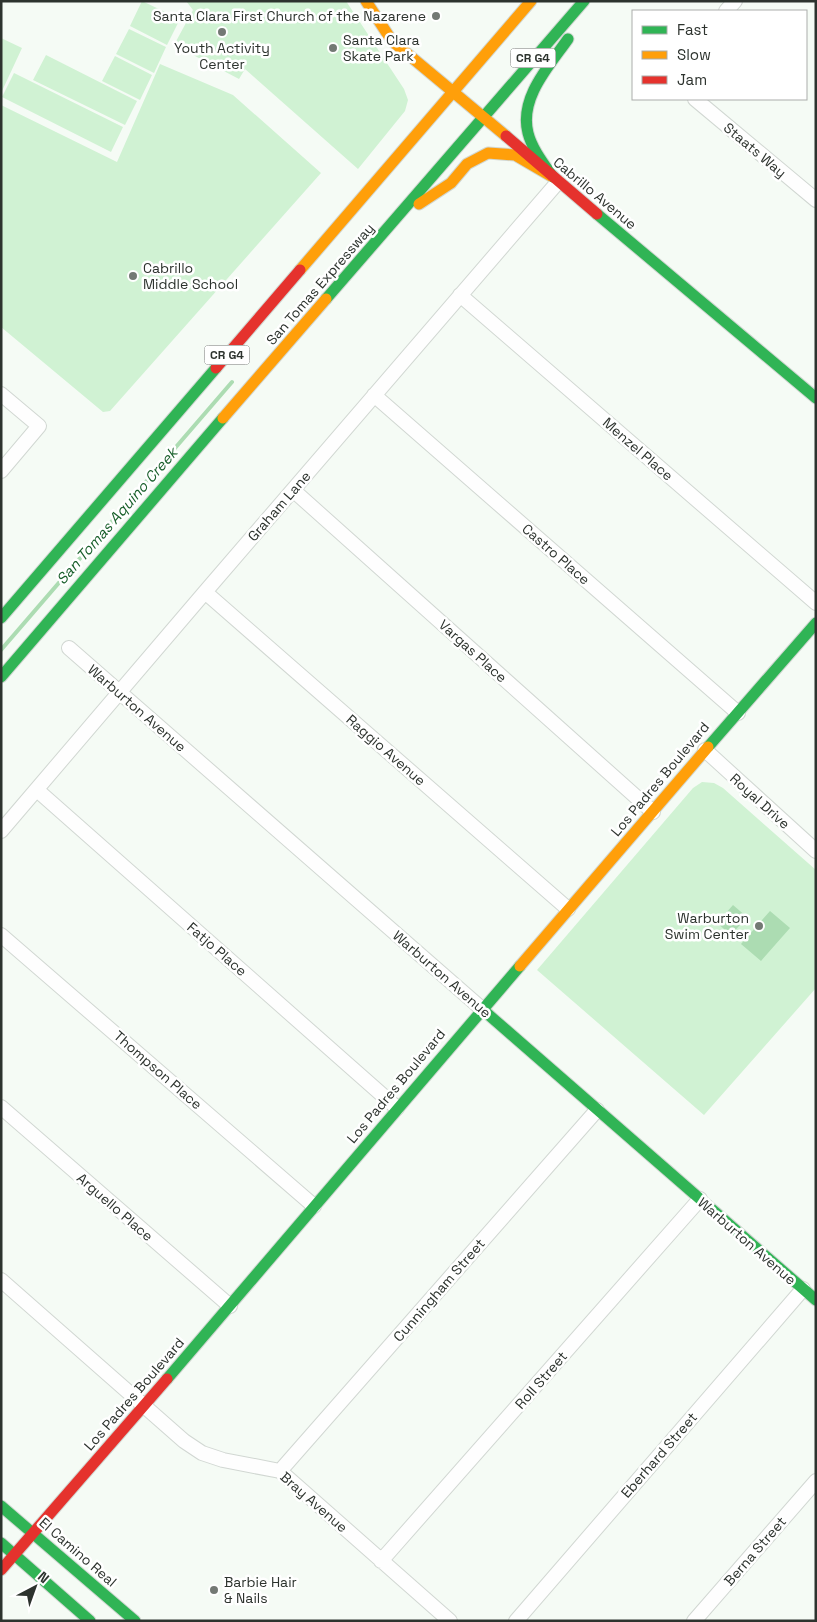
<svg xmlns="http://www.w3.org/2000/svg" width="817" height="1622" font-family="'Space Grotesk',sans-serif">
<rect width="100%" height="100%" fill="#f5fbf5"/>
<path fill="#d0f2d3" d="M142,1L180,19L167,45L130,26Z
M186,1H346L404,89L408,100L405,111L358,169L245,69L239,79L174,45L193,10Z
M129,29L166,47L154,73L116,54Z
M1,38L22,48L2,91H1Z
M46,55L137,101L125,125L33,80Z
M115,56L152,75L140,100L102,81Z
M160,64L233,95L321,173L110,411L103,412L1,327V105L117,162Z
M14,73L123,127L111,152L2,97Z
M702,782L714,783L723,788L816,870V988L704,1115L537,970L693,788Z"/>
<path fill="#acdcb2" d="M733,905L747,917L731,935L717,923Z
M770,911L790,928L761,961L741,944Z"/>
<g fill="none" stroke-linecap="round" stroke-linejoin="round">
<path stroke="#acdcb2" stroke-width="4" d="M1,650L232,382"/>
<g stroke="#d1d7d2" stroke-width="16">
<path id="street" d="M726,11L735,1
M695,99L816,200
M460,295L816,603
M1,394L39,426L1,471
M374,395L738,713
M293,490L653,812
M205,592L568,909
M69,648L482,1009
M705,750L816,851
M37,790L397,1108
M1,831L205,592L558,182
M1,935L314,1206
M1,1107L230,1306
M1,1280L184,1441L202,1453L223,1460L280,1471L450,1621
M280,1471L597,1110
M381,1561L700,1199
M516,1621L803,1289
M694,1621L816,1481"/>
</g>
<g stroke="#d1d7d2" stroke-width="13">
<path id="fast" d="M553,177C544,164 532,149 528,133C519,98 549,66 568,39
M597,214L816,398
M326,299L584,1
M1,618L216,368
M1,677L223,418
M708,747L816,623
M482,1009L816,1300
M167,1379L520,966
M1,1506L135,1621
M1,1543L90,1621"/>
</g>
<g stroke="#d1d7d2" stroke-width="13">
<path id="slow" d="M366,1L392,41L506,136
M419,204L451,183L467,164L488,153L515,155L551,176
M300,270L531,1
M223,418L326,299
M520,966L708,747"/>
</g>
<g stroke="#d1d7d2" stroke-width="13">
<path id="jam" d="M506,136L597,214
M216,368L300,270
M1,1570L167,1379"/>
</g>
<use href="#street" stroke="#fefefe" stroke-width="14"/>
<use href="#fast" stroke="#30b455" stroke-width="11"/>
<use href="#slow" stroke="#ff9f0a" stroke-width="11"/>
<use href="#jam" stroke="#e5322d" stroke-width="11"/>
</g>
<g fill="#737974" stroke="#fff" stroke-width="2">
<circle cx="436" cy="16" r="5"/>
<circle cx="222" cy="32" r="5"/>
<circle cx="333" cy="48" r="5"/>
<circle cx="133" cy="276" r="5"/>
<circle cx="759" cy="926" r="5"/>
<circle cx="214" cy="1590" r="5"/>
</g>
<g text-anchor="middle" stroke-width="5" stroke-linejoin="round" paint-order="stroke">
<g fill="#fff" stroke="#6c706d" stroke-width="1">
<rect x="510.5" y="48.5" width="45" height="19" rx="4"/>
<rect x="204.5" y="345.5" width="45" height="19" rx="4"/>
</g>
<g font-size="12" font-weight="bold" fill="#2d332e">
<text x="533" y="62">CR G4</text>
<text x="227" y="359">CR G4</text>
</g>
<g font-size="14" fill="#2d332e" stroke="#fff" text-anchor="start">
<text x="426" y="21" text-anchor="end">Santa Clara First Church of the Nazarene</text>
<text x="343" y="45">Santa Clara<tspan x="343" dy="16">Skate Park</tspan></text>
<text x="222" y="53" text-anchor="middle">Youth Activity<tspan x="222" dy="16">Center</tspan></text>
<text x="143" y="273">Cabrillo<tspan x="143" dy="16">Middle School</tspan></text>
<text x="749" y="923" text-anchor="end">Warburton<tspan x="749" dy="16">Swim Center</tspan></text>
<text x="224" y="1587">Barbie Hair<tspan x="224" dy="16">&amp; Nails</tspan></text>
</g>
<g font-size="14" fill="#2d332e" stroke="#fff">
<text transform="translate(755 150) rotate(40)" y="5">Staats Way</text>
<text transform="translate(595 193) rotate(40)" y="5">Cabrillo Avenue</text>
<text transform="translate(320 284) rotate(-49)" y="5">San Tomas Expressway</text>
<text transform="translate(638 449) rotate(41)" y="5">Menzel Place</text>
<text transform="translate(279 506) rotate(-49)" y="5">Graham Lane</text>
<text transform="translate(556 554) rotate(41)" y="5">Castro Place</text>
<text transform="translate(473 651) rotate(42)" y="5">Vargas Place</text>
<text transform="translate(137 708) rotate(41)" y="5">Warburton Avenue</text>
<text transform="translate(386 750) rotate(41)" y="5">Raggio Avenue</text>
<text transform="translate(660 779) rotate(-50)" y="5">Los Padres Boulevard</text>
<text transform="translate(760 801) rotate(42)" y="5">Royal Drive</text>
<text transform="translate(217 949) rotate(41)" y="5">Fatjo Place</text>
<text transform="translate(442 974) rotate(41)" y="5">Warburton Avenue</text>
<text transform="translate(158 1070) rotate(41)" y="5">Thompson Place</text>
<text transform="translate(396 1086) rotate(-50)" y="5">Los Padres Boulevard</text>
<text transform="translate(115 1207) rotate(41)" y="5">Arguello Place</text>
<text transform="translate(747 1241) rotate(41)" y="5">Warburton Avenue</text>
<text transform="translate(439 1290) rotate(-49)" y="5">Cunningham Street</text>
<text transform="translate(541 1380) rotate(-49)" y="5">Roll Street</text>
<text transform="translate(134 1394) rotate(-49)" y="5">Los Padres Boulevard</text>
<text transform="translate(659 1455) rotate(-49)" y="5">Eberhard Street</text>
<text transform="translate(314 1502) rotate(41)" y="5">Bray Avenue</text>
<text transform="translate(755 1551) rotate(-49)" y="5">Berna Street</text>
<text transform="translate(78 1552) rotate(41)" y="5">El Camino Real</text>
</g>
<g font-size="15" font-style="italic" fill="#1a602c" stroke="#fff">
<text transform="translate(117 516) rotate(-49)" y="5">San Tomas Aquino Creek</text>
</g>
</g>
<rect width="817" height="1622" fill="none" stroke="#2d332e" stroke-width="5"/>
<rect x="632" y="10" width="175" height="90" fill="#ffffff" stroke="#abadab"/>
<rect x="642" y="26" width="25" height="8" fill="#30b455" stroke="#abadab"/>
<text x="677" y="35" font-size="15" fill="#2d332e">Fast</text>
<rect x="642" y="51" width="25" height="8" fill="#ff9f0a" stroke="#abadab"/>
<text x="677" y="60" font-size="15" fill="#2d332e">Slow</text>
<rect x="642" y="76" width="25" height="8" fill="#e5322d" stroke="#abadab"/>
<text x="677" y="85" font-size="15" fill="#2d332e">Jam</text>
<g transform="translate(35 1587) rotate(41)" stroke="#ffffff" stroke-width="4" paint-order="stroke">
<path d="M0-4L9 19L0 12L-9 19Z" fill="#2d332e"/>
<text y="-8" font-size="14" font-weight="bold" text-anchor="middle" fill="#2d332e">N</text>
</g>
</svg>
